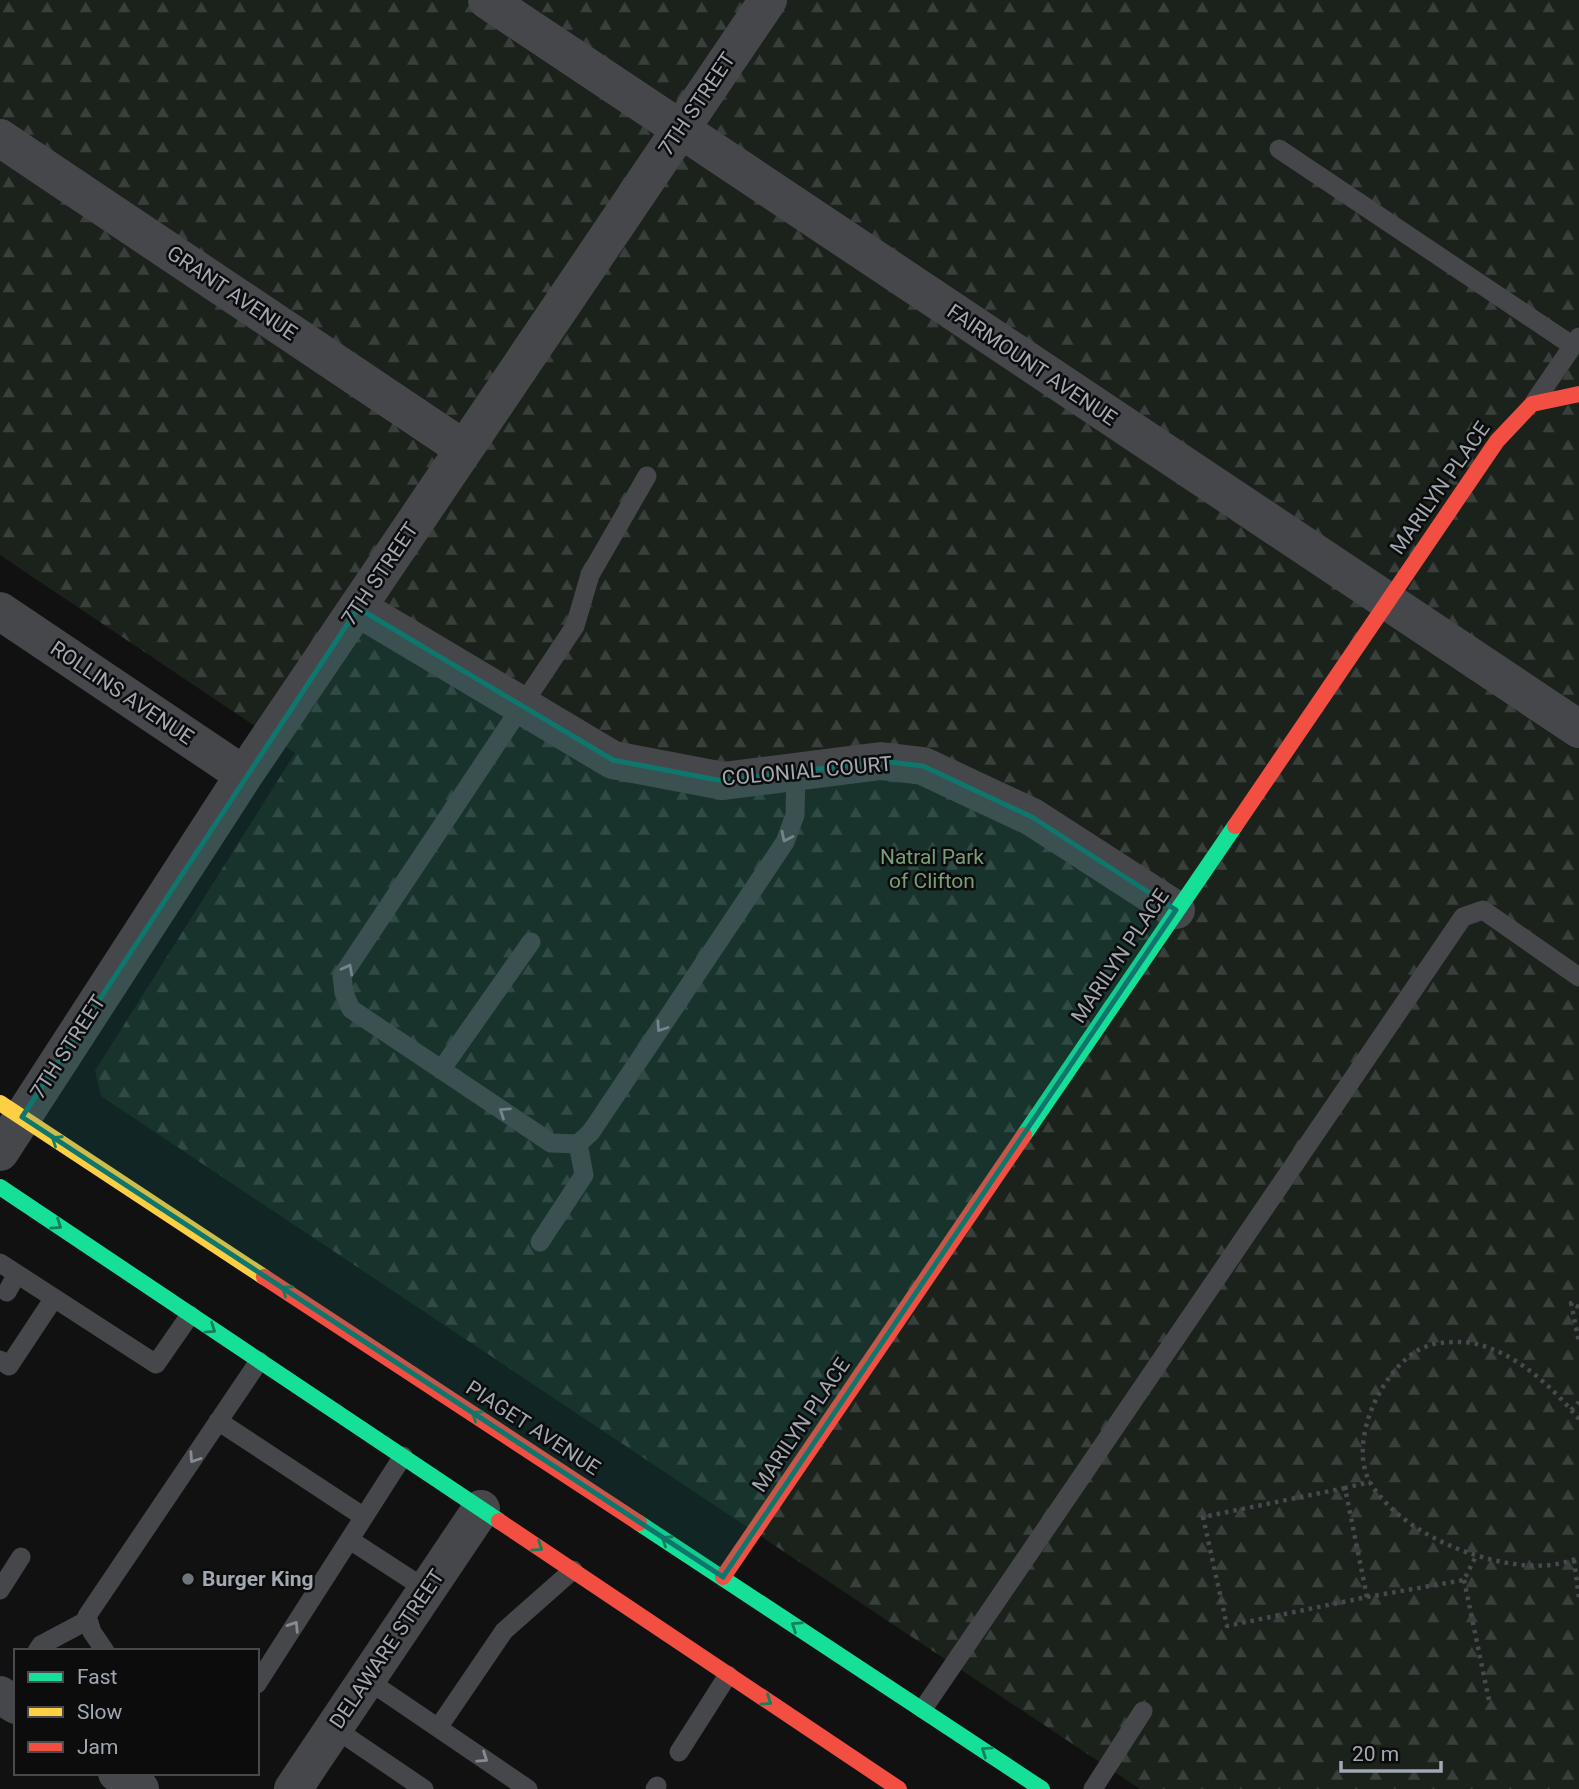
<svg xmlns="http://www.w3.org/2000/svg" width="1579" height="1789" font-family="Roboto,sans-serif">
<defs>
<pattern id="forest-firs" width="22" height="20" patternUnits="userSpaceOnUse" patternTransform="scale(1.75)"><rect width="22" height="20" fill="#1b221c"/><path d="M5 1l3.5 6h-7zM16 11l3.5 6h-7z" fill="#393f3b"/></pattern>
</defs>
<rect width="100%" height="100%" fill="#111112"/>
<path fill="url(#forest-firs)" d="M0,0H1579V1789H1140L101,1096L95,1071L295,753L0,555Z"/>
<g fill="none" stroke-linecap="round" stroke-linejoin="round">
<path stroke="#47494c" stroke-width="4.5" stroke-dasharray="3.5 5" stroke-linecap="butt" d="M1579,1307L1571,1303L1579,1342
M1571,1410L1579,1402
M1579,1419C1551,1386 1516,1352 1472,1343C1461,1341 1440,1342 1430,1345C1385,1359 1345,1442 1371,1484C1393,1518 1432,1540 1469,1553C1501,1564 1547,1573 1579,1557
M1345,1488L1203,1517L1227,1626L1367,1597L1345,1488L1370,1482
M1574,1560L1579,1598
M1464,1580L1490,1705
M1367,1597L1464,1580L1476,1556"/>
<path stroke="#46474a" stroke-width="19" d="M1279,149L1573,346
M1535,401L1579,337
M647,476L590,575L575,626L342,976L344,993L351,1009L551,1143L578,1144L591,1132L785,842L795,815L796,771
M441,1070L531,942
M540,1242L584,1175L578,1144
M0,1263L156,1364L190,1315
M7,1292L17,1274
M0,1360L9,1366L54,1298
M218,1421L364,1517
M350,1540L427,1590
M0,1590L21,1557
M37,1651L41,1645L88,1620
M105,1651L92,1632L87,1616L259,1361
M366,1679L528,1789
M257,1684L403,1456
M923,1709L1463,917L1483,910L1579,977
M334,1728L424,1789
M438,1728L504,1631L573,1570
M679,1752L728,1675
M655,1789L657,1786
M1093,1789L1143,1711"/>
<path stroke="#46474a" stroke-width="38" d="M487,0L1579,729
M0,138L464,449
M358,608L613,760L723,781L881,761L923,766L1032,817L1176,910
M0,611L244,775
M0,1152L244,775L768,0
M0,1695L16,1705
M117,1773L140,1789
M293,1789L481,1509"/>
<path stroke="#16e098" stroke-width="16" d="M1024,1135L1235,826
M0,1187L499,1521
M639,1523L1042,1789"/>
<path stroke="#ffcf43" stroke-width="16" d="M0,1103L264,1277"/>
<path stroke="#f24e42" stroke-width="16" d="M1235,826L1497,441L1532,404L1579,394
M264,1277L639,1523
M499,1521L899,1789
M723,1577L1024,1135"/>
</g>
<defs><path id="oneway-chevron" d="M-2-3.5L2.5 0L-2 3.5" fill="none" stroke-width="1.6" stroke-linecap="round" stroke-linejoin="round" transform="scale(1.75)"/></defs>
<g stroke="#868b93">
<use href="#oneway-chevron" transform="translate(786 837) rotate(116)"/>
<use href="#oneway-chevron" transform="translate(348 969) rotate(-62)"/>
<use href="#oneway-chevron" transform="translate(661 1027) rotate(124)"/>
<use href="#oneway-chevron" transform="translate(504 1112) rotate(-146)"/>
<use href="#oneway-chevron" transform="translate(194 1458) rotate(124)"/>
<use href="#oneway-chevron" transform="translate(294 1626) rotate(-57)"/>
<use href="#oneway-chevron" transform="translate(483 1758) rotate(34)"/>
</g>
<g stroke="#128159">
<use href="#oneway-chevron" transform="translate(56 1140) rotate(-147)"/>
<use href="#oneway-chevron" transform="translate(57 1225) rotate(34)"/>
<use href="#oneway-chevron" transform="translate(286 1290) rotate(-147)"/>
<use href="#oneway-chevron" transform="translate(211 1329) rotate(34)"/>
<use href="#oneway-chevron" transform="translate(476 1415) rotate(-147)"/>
<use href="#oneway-chevron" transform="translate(666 1540) rotate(-147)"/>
<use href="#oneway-chevron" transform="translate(538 1547) rotate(34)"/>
<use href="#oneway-chevron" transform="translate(796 1626) rotate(-146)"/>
<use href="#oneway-chevron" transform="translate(767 1701) rotate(34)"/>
<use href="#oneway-chevron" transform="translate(986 1751) rotate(-146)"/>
</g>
<path fill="#0f766e" fill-opacity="0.2" stroke="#0f766e" stroke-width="5" stroke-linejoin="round" d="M358,608L613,760L723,781L881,761L923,766L1032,817L1176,910L723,1577L22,1117Z"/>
<circle fill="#6f737a" stroke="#0c0c0d" stroke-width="2.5" cx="188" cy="1579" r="7"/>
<g text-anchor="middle" stroke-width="5" stroke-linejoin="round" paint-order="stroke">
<g font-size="21" fill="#a2a8b2" stroke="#0c0c0d">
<text transform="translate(697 104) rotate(-56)" y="7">7TH STREET</text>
<text transform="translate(232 293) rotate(34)" y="7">GRANT AVENUE</text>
<text transform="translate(1032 365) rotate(34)" y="7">FAIRMOUNT AVENUE</text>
<text transform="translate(1440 488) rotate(-55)" y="7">MARILYN PLACE</text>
<text transform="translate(380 574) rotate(-56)" y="7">7TH STREET</text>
<text transform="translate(122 693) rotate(34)" y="7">ROLLINS AVENUE</text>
<text transform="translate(807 771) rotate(-5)" y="7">COLONIAL COURT</text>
<text transform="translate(1120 956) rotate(-56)" y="7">MARILYN PLACE</text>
<text transform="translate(68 1047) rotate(-57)" y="7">7TH STREET</text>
<text transform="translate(801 1425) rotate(-56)" y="7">MARILYN PLACE</text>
<text transform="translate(533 1428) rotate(33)" y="7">PIAGET AVENUE</text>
<text transform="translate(387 1649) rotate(-56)" y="7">DELAWARE STREET</text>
</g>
<g font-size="21" fill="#7a9d79" stroke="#0c0c0d">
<text x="932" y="864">Natral Park<tspan x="932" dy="24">of Clifton</tspan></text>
</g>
<g font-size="21" font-weight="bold" fill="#a2a8b2" stroke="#0c0c0d" text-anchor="start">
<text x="202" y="1586">Burger King</text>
</g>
</g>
<rect x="14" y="1649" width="245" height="126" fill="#0c0c0d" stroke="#484a4f" stroke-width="2"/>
<rect x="28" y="1672" width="35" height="10" fill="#16e098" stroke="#484a4f" stroke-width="2"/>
<text x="77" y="1684" font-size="21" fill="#a2a8b2">Fast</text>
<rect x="28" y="1707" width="35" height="10" fill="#ffcf43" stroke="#484a4f" stroke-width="2"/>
<text x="77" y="1719" font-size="21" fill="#a2a8b2">Slow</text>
<rect x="28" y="1742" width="35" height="10" fill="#f24e42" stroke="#484a4f" stroke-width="2"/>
<text x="77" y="1754" font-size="21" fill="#a2a8b2">Jam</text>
<path d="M1341 1761v10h100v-10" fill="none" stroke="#a2a8b2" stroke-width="3.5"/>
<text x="1352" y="1761" font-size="21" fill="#a2a8b2" stroke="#0c0c0d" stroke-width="5" paint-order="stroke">20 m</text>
</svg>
